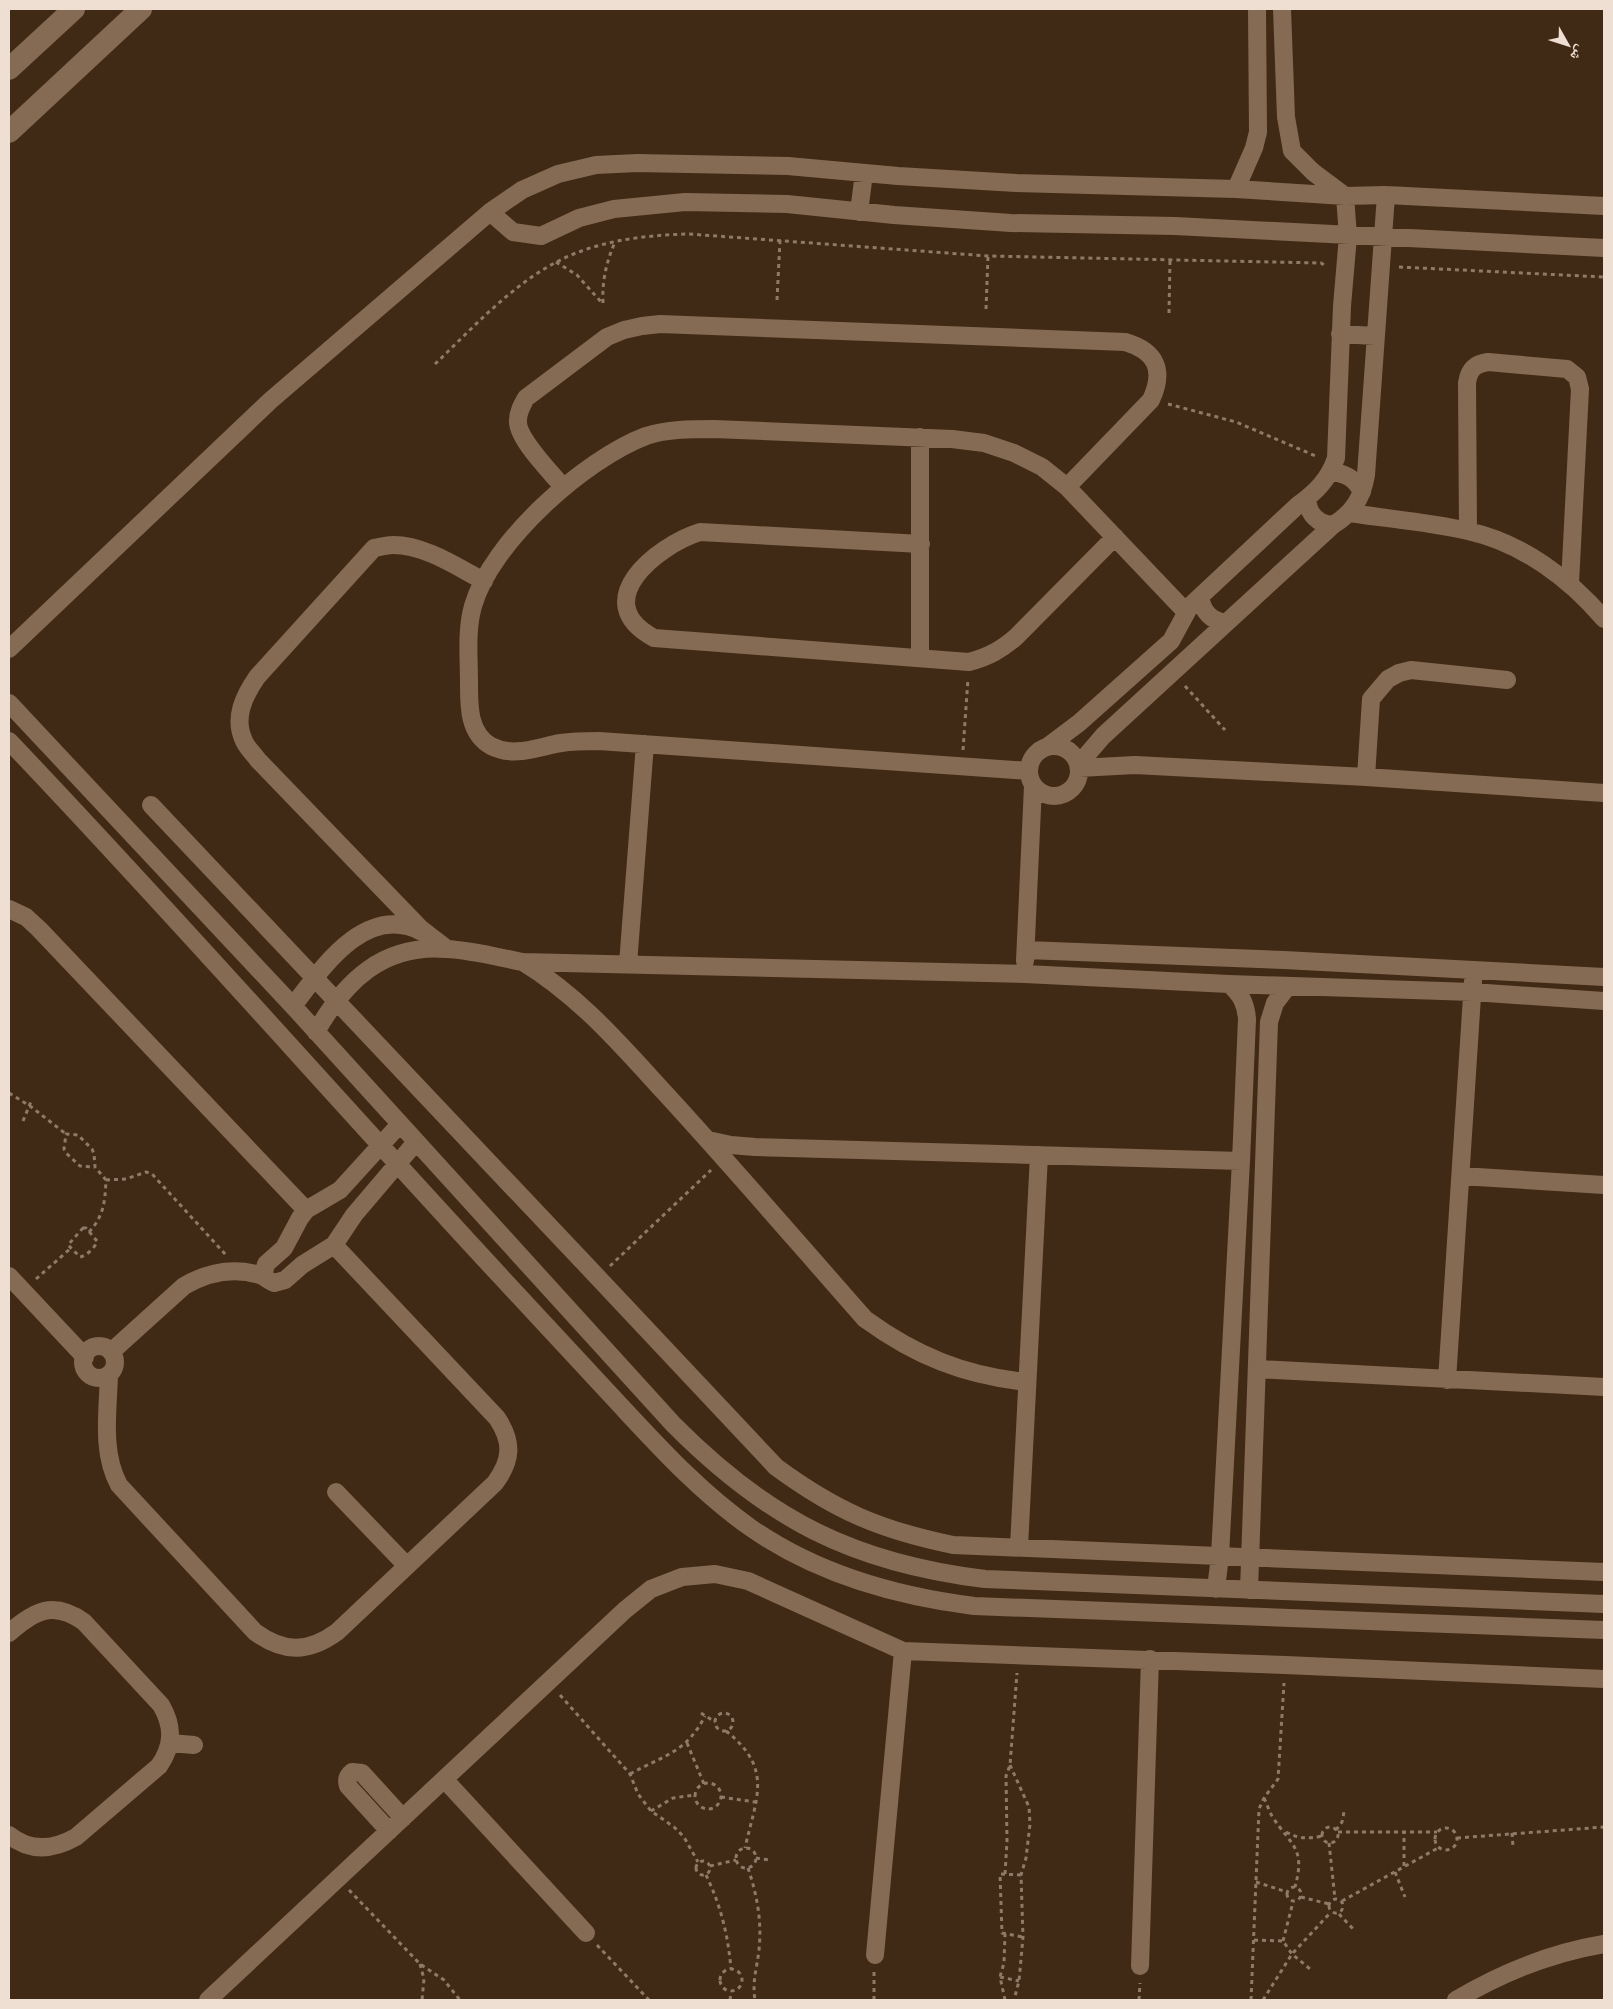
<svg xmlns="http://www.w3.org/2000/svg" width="1613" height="2009" font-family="Helvetica,'Noto Naskh Arabic',sans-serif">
<rect width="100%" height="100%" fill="#412a15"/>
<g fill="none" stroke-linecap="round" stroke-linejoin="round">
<path stroke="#8e7a69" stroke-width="3" stroke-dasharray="4 4" stroke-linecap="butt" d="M556,262L577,275L602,303
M1399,267L1604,277
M777,300L780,240
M603,303C602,281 606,263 615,242
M986,309L988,256
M1169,313L1170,260
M435,364C477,324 520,275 576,253C612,239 651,235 689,234L988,256L1321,263L1327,267
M1168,404L1236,422L1318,457
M1185,686L1225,730
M963,750L968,679
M9,1093L30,1106L66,1134
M23,1121L32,1099
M106,1180L126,1179L146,1172L152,1174L226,1255
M83,1228H86L97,1241C96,1247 86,1256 80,1257L68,1245Z
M89,1232C104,1216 105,1201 106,1180L95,1167L94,1154L92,1149L78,1135L66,1134L64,1149L66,1153L80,1166L95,1167
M610,1266L711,1170
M36,1279L71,1248
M560,1695L630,1774L638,1794L651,1811L674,1827L684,1837L698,1862
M701,1713L715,1722
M715 1722a9 9 0 1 1 18 0a9 9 0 1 1-18 0Z
M726,1731C774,1769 756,1798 745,1848
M687,1743L704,1784
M1010,1765L1029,1807L1030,1824L1026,1858L1021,1875L1023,1937L1019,1981L1014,2000
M630,1774C664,1755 686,1753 705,1716
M695 1796a13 13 0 1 1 26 0a13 13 0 1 1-26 0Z
M721,1797L755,1802
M1264,1798C1267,1804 1269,1811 1272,1816C1291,1846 1306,1847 1295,1887
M651,1811L673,1798L695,1795
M1322 1835a8 8 0 1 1 16 0a8 8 0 1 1-16 0Z
M1435 1839a11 11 0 1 1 22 0a11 11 0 1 1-22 0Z
M1336,1830L1342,1822L1344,1812
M1286,1832C1299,1839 1308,1839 1322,1836
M1338,1832H1437
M1512,1833L1513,1847
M1457,1838L1604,1827
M1329,1843L1335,1899
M736 1858a10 10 0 1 1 20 0a10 10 0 1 1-20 0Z
M756,1858L769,1860
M696 1868a7 7 0 1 1 14 0a7 7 0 1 1-14 0Z
M710,1866L736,1860
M1404,1866V1832
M748,1868C757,1895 762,1921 759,1950C757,1968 752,1981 755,2000
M1395,1872L1405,1897
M1005,1874L1007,1841L1006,1776L1010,1765L1017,1673
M706,1875C721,1906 728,1935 731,1969
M1021,1875L1000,1874L1002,1933L1023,1937
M1256,1882L1287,1892
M1287 1894a7 7 0 1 1 14 0a7 7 0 1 1-14 0Z
M349,1890L420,1964L444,1980L460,2000
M1301,1897L1329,1904
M1329 1906a7 7 0 1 1 14 0a7 7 0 1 1-14 0Z
M1342,1901L1438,1848
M1339,1914L1355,1931
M1254,1940L1283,1941L1292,1954L1310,1969
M1283,1941L1293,1902
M597,1945L649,2000
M420,1964L424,1979L422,2000
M720 1980a11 11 0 1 1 22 0a11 11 0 1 1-22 0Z
M1000,1977L1019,1981
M730,2000L731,1992
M874,2000V1971
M1005,2000L1000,1977L1004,1963L1005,1934
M1139,2000L1140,1983
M1251,2000L1259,1809L1264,1798L1278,1779L1284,1683
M1263,2000L1292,1954L1331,1912"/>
<path stroke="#856b54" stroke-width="18" d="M1236,189L1254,148L1258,132L1257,9
M490,212L513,232L541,236L579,218L614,209L685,202L787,204L894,215L1011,223L1175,226L1604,248
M859,212L864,173
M1340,334L1375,336
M1330,472C1345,473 1355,478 1362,492
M563,487C551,472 516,438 518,420C518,412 522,405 526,398L607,337L624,330L642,326L660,324L1125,342C1156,351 1165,370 1151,400L1067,487
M1307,498C1308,514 1317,524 1333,525
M1350,513C1389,519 1429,522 1468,531C1522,543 1569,578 1604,619
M1468,531L1467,383C1469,369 1475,364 1488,362L1567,369L1577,377L1580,389L1570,583
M921,544L700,532C656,546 587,602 654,638L969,662C988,657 1001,650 1016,637L1115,537
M1200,597C1203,612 1210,620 1225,623
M9,649L271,400L490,212L522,190L558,174L596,165L637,163L788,166L898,176L1016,183L1236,189L1345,196L1386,195L1604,206
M920,658V437
M9,703L293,1006L673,1424C767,1519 853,1563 985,1579L1604,1604
M9,741C177,917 337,1100 503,1279C542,1321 581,1363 620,1405C661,1449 701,1493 751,1528C817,1574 894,1596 974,1606L1604,1630
M1029 771a25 25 0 1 1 50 0a25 25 0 1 1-50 0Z
M1047,747L1079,723L1171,641L1190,606L1298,505C1316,492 1329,479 1336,458L1342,306L1348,236L1345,196L1313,172L1292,151L1286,117L1282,9
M1079,764L1103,736L1333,525C1353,513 1362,498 1366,475L1386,195
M1079,768L1135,765L1366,777L1604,793
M1029,771L599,741C586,741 574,741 561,743C537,747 514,758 491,746C468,733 469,705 469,682C469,657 466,631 473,606C491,542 585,459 646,436C667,429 692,429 714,429L952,439L984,443L1014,453L1042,467L1067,487L1186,612
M1366,777L1371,699L1388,679L1399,673L1411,670L1507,680
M151,805C358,1026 569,1245 776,1467C836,1511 880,1530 953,1545L1604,1572
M9,909L26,917L39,929L306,1210
M447,949L421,929L258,760C254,754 247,748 244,741C233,718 244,696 257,677L374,548C380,547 387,545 393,545C425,545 457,567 484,581
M1026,950L1284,960L1604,977
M1025,961L1033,786
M523,962C580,997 620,1044 664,1092C733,1167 798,1243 865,1319C916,1356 963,1375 1026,1382
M628,964L645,744
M293,1006C322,968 366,902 422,932
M316,1032C345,981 383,944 446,949C471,950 497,957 522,962L1025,974L1229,984L1472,992L1604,1001
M708,1140L731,1145L755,1147L1241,1161
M1461,1176L1604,1185
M9,1276L85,1357
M263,1276L266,1264L284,1248L300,1218L306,1210L340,1190L400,1124
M83 1362a16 16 0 1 1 32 0a16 16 0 1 1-32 0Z
M111,1352L184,1286C208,1272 233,1267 260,1275C265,1277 269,1281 274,1283L285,1280L302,1265L334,1245L354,1215L416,1142
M1258,1369L1604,1387
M109,1375C108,1411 101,1452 119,1485L255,1632C284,1653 308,1653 337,1632L495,1483C512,1460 513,1442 497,1418L334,1245
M1447,1380L1473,981
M336,1492L407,1566
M1019,1547L1039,1155
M1216,1589L1220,1556L1241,1161L1247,1019C1246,1004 1241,994 1229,984
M1249,1590L1269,1022L1275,1003L1288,986
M9,1633C34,1611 53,1600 84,1622L161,1705C174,1727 173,1746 159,1766L76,1837C53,1850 30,1852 9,1835
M170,1743L194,1745
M444,1779L586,1933
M389,1831L348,1786C346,1780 347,1776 352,1772L362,1773L403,1818
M875,1955L903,1651
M1140,1966L1150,1659
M208,2000L625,1610L651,1589L682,1577L715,1574L748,1581L903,1651L1285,1665L1604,1679
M1456,2000C1503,1972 1550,1953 1604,1944"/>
<path stroke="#856b54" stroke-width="22" d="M9,69L74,9
M9,132L141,9"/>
</g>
<rect width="1613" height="2009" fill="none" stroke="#eedfd2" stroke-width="20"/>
<g transform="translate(1568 45) rotate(129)" stroke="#412a15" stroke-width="4" paint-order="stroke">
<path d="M0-4L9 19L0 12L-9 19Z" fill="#eedfd2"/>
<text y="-8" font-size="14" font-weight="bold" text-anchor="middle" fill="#eedfd2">ش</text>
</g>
</svg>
